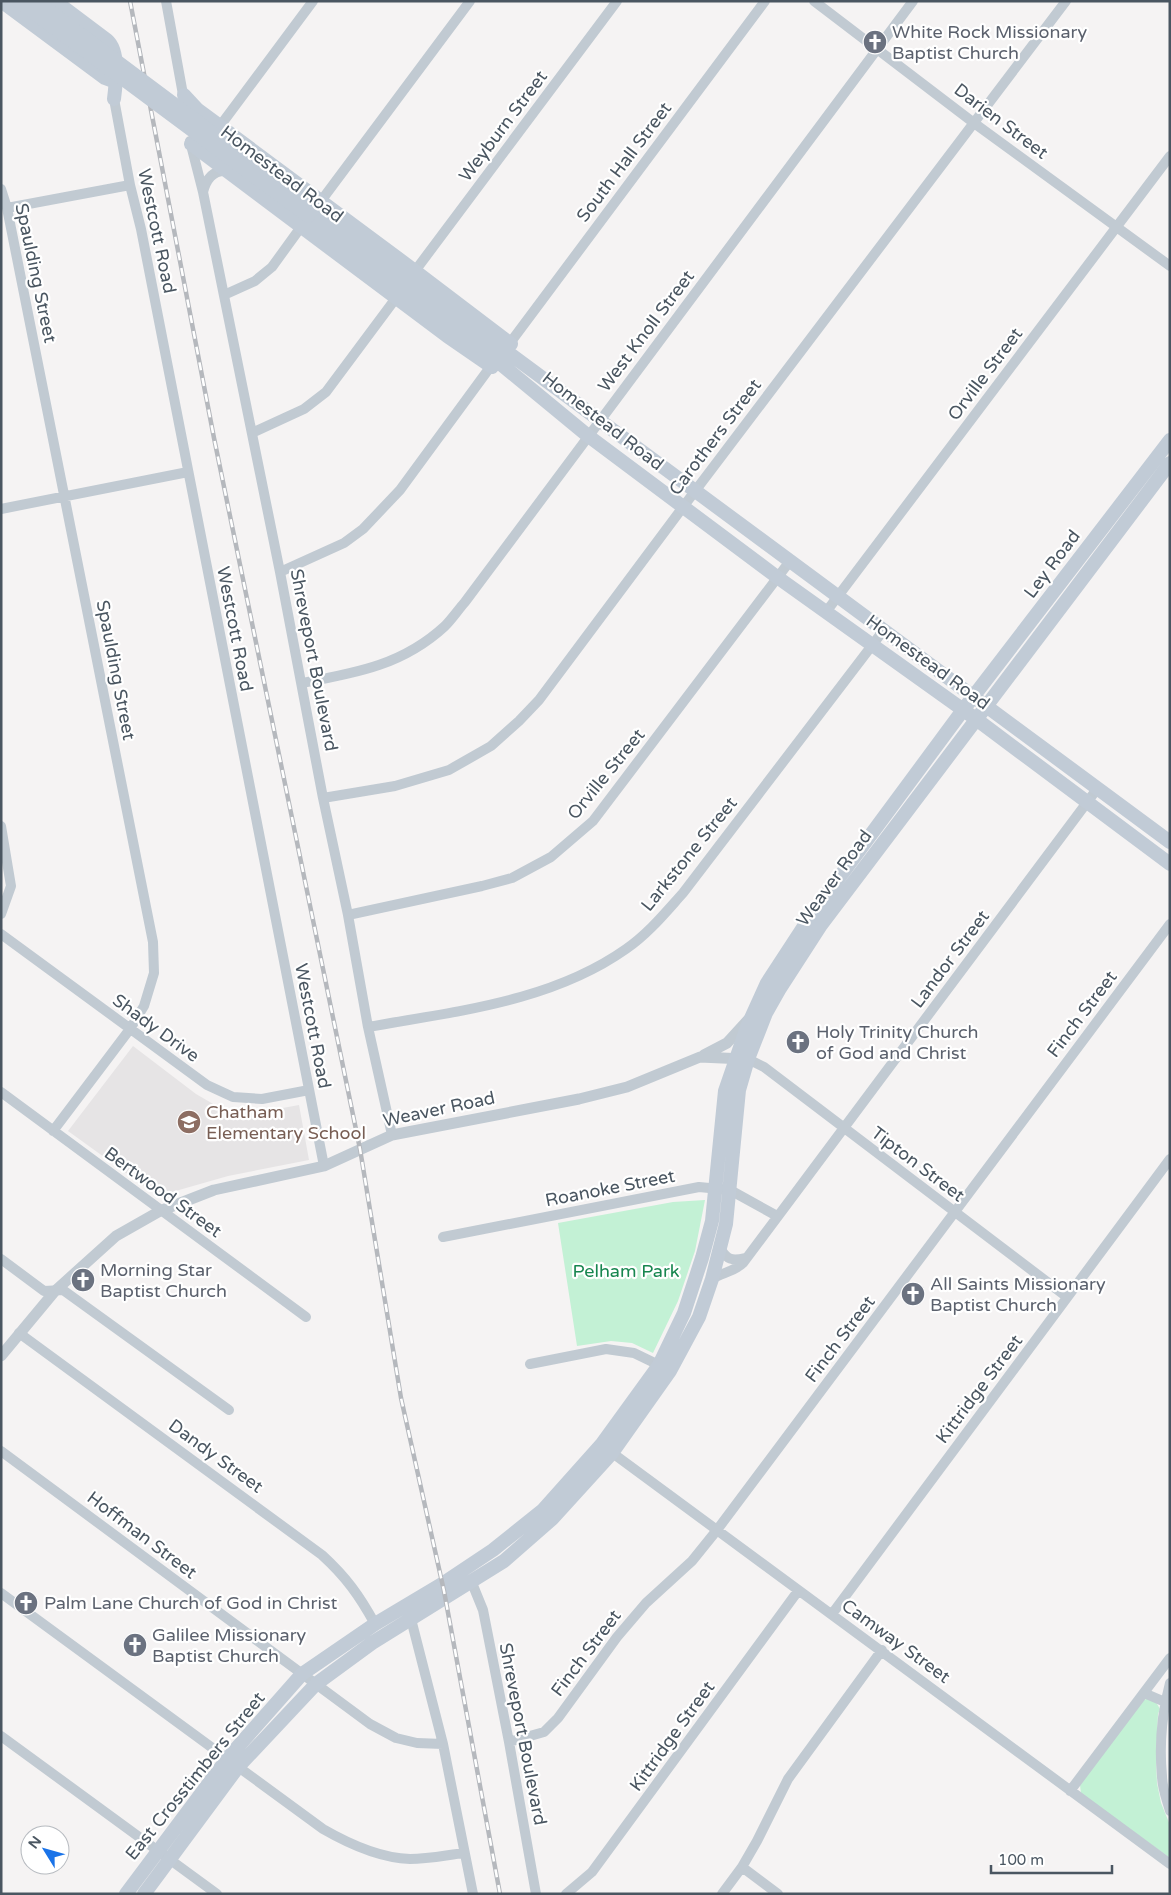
<svg xmlns="http://www.w3.org/2000/svg" width="1171" height="1895" font-family="'Varela Round',sans-serif">
<rect width="100%" height="100%" fill="#f5f3f3"/>
<path fill="#e6e4e5" d="M133,1046L196,1094L215,1105L236,1111L261,1112L299,1105L309,1160L228,1176L158,1196L68,1131Z"/>
<path fill="#c3f1d5" d="M705,1200L695,1251L678,1301L653,1353L632,1343L611,1341L577,1346L558,1223L673,1202Z
M1149,1698L1156,1702L1160,1709L1158,1714L1156,1761L1157,1783L1161,1803L1170,1825V1858L1081,1794L1080,1785L1141,1701Z"/>
<g fill="none" stroke-linecap="round" stroke-linejoin="round">
<path stroke="#c1cad2" stroke-width="10" d="M166,1L184,100
M814,1L974,123L1170,266
M114,99L130,185L141,229L324,1166
M220,126L313,1
M190,141L203,192L280,572L323,798L348,915L368,1027L392,1135
M1,189L7,208L153,942L154,973L144,1006L130,1029L53,1131
M203,192C206,180 212,170 226,171
M321,201L470,1
M7,208L130,185
M415,271L617,1
M224,295L255,281L272,267L301,227
M510,343L765,1
M252,433L304,409L326,392L396,298
M1,509L188,472
M280,572L344,543L363,529L400,490L491,366
M826,612L1170,156
M302,683C356,673 403,665 445,626C452,619 458,610 465,602L913,1
M323,798L395,786L449,770L491,746L519,721L539,700L683,507L1066,1
M1,826L11,886L1,914
M348,915L482,886L512,878L551,857L593,821L790,561
M1,934L207,1085L233,1097L262,1099L309,1090
M368,1027C456,1011 551,1002 626,949C648,934 665,913 683,893L883,631
M748,1059L764,1067L1067,1297
M1,1092L306,1317
M443,1237L699,1187L730,1190L777,1216
M720,1248C727,1260 732,1261 745,1258
M1,1259L44,1291L63,1290L229,1410
M712,1279C722,1273 735,1271 743,1263L1097,789
M19,1333L322,1555C346,1577 359,1595 375,1624
M530,1364L606,1349L634,1353L663,1367
M607,1449L1170,1864
M1,1451L370,1724L396,1738L417,1743L443,1744
M472,1583L483,1610L509,1742L536,1894
M1,1593L323,1829C349,1844 379,1858 410,1859C428,1859 447,1855 464,1853
M832,1614L1170,1159
M411,1619L443,1744L473,1894
M1170,1683C1162,1713 1159,1745 1162,1776C1162,1788 1167,1800 1170,1811
M1144,1693L1165,1702
M1,1736L217,1894
M509,1742L544,1732L558,1718L617,1637L646,1603L692,1561L717,1530L1170,924
M1070,1791L1170,1658
M742,1867L778,1894
M566,1894L592,1872L798,1591
M722,1894L742,1867L757,1841L788,1779L882,1650"/>
<path stroke="#c1cad2" stroke-width="11" d="M704,1055L727,1043L748,1020
M1,1356L55,1291L116,1236L160,1211L214,1190L324,1166L392,1135L579,1099L627,1087L700,1057L744,1059"/>
<path stroke="#c1cbd6" stroke-width="14" d="M1,1L105,78L113,81L116,78
M55,1L107,40C120,51 116,83 114,99
M184,95L197,109L415,271L511,344
M191,144L447,336L492,367
M314,209L1170,842
M308,216L468,337L587,435L777,577L976,719L1170,864
M126,1894L227,1759L302,1674L375,1624L442,1584L493,1550L543,1510L601,1445L659,1365L684,1313L702,1258L712,1221L725,1091L747,1027L767,983L810,917L963,710L1170,440
M144,1894L238,1767L316,1684L372,1643L504,1561L552,1519L612,1453L670,1371L699,1317L712,1279L726,1224L739,1090L748,1059L766,1013L779,990L821,925L1170,463"/>
<g stroke="#b5b8bd" stroke-width="4.5">
<path id="rail" d="M130,1L214,438L360,1149L401,1398L444,1591L500,1894"/>
</g>
<use href="#rail" stroke="#fff" stroke-width="2.5" stroke-dasharray="8" stroke-linecap="butt"/>
<path stroke="#c1cbd6" stroke-width="14" d="M18,1L308,216
M36,1L314,209"/>
</g>
<defs>
<g id="church-disc" transform="scale(1.25)"><circle r="9.5" fill="#6b7280" stroke="#fff"/><path d="M-1.2-6h2.4v3.5h3.3v2.4h-3.3V6h-2.4V-.1h-3.3v-2.4h3.3Z" fill="#fff"/></g>
<g id="school-disc" transform="scale(1.25)"><circle r="9.5" fill="#8d6e63" stroke="#fff"/><path d="M0-5L7-2L0 1L-7-2ZM-4 1L0 2.5L4 1V4Q0 6-4 4Z" fill="#fff"/></g>
</defs>
<g fill-rule="evenodd">
<use href="#church-disc" x="875" y="42"/>
<use href="#church-disc" x="798" y="1042"/>
<use href="#school-disc" x="189" y="1122"/>
<use href="#church-disc" x="83" y="1280"/>
<use href="#church-disc" x="913" y="1294"/>
<use href="#church-disc" x="26" y="1603"/>
<use href="#church-disc" x="135" y="1645"/>
</g>
<g text-anchor="middle" stroke-width="4.5" stroke-linejoin="round" paint-order="stroke">
<g font-size="18" fill="#5b616d" stroke="#fff" text-anchor="start">
<text x="892" y="38">White Rock Missionary<tspan x="892" dy="21">Baptist Church</tspan></text>
<text x="816" y="1038">Holy Trinity Church<tspan x="816" dy="21">of God and Christ</tspan></text>
<text x="100" y="1276">Morning Star<tspan x="100" dy="21">Baptist Church</tspan></text>
<text x="930" y="1290">All Saints Missionary<tspan x="930" dy="21">Baptist Church</tspan></text>
<text x="44" y="1609">Palm Lane Church of God in Christ</text>
<text x="152" y="1641">Galilee Missionary<tspan x="152" dy="21">Baptist Church</tspan></text>
</g>
<g font-size="18" fill="#4a5661" stroke="#fff">
<text transform="translate(1001 121) rotate(37)" y="6">Darien Street</text>
<text transform="translate(503 126) rotate(-53)" y="6">Weyburn Street</text>
<text transform="translate(624 162) rotate(-53)" y="6">South Hall Street</text>
<text transform="translate(282 174) rotate(37)" y="6">Homestead Road</text>
<text transform="translate(157 231) rotate(78)" y="6">Westcott Road</text>
<text transform="translate(36 273) rotate(78)" y="6">Spaulding Street</text>
<text transform="translate(646 331) rotate(-53)" y="6">West Knoll Street</text>
<text transform="translate(985 374) rotate(-53)" y="6">Orville Street</text>
<text transform="translate(603 421) rotate(38)" y="6">Homestead Road</text>
<text transform="translate(715 437) rotate(-53)" y="6">Carothers Street</text>
<text transform="translate(1052 564) rotate(-53)" y="6">Ley Road</text>
<text transform="translate(235 629) rotate(79)" y="6">Westcott Road</text>
<text transform="translate(314 660) rotate(79)" y="6">Shreveport Boulevard</text>
<text transform="translate(928 662) rotate(36)" y="6">Homestead Road</text>
<text transform="translate(116 670) rotate(79)" y="6">Spaulding Street</text>
<text transform="translate(606 774) rotate(-51)" y="6">Orville Street</text>
<text transform="translate(689 854) rotate(-51)" y="6">Larkstone Street</text>
<text transform="translate(834 878) rotate(-54)" y="6">Weaver Road</text>
<text transform="translate(950 959) rotate(-53)" y="6">Landor Street</text>
<text transform="translate(1082 1014) rotate(-53)" y="6">Finch Street</text>
<text transform="translate(313 1026) rotate(79)" y="6">Westcott Road</text>
<text transform="translate(156 1028) rotate(36)" y="6">Shady Drive</text>
<text transform="translate(439 1109) rotate(-12)" y="6">Weaver Road</text>
<text transform="translate(918 1164) rotate(37)" y="6">Tipton Street</text>
<text transform="translate(610 1188) rotate(-11)" y="6">Roanoke Street</text>
<text transform="translate(163 1192) rotate(36)" y="6">Bertwood Street</text>
<text transform="translate(840 1339) rotate(-53)" y="6">Finch Street</text>
<text transform="translate(979 1389) rotate(-53)" y="6">Kittridge Street</text>
<text transform="translate(216 1456) rotate(36)" y="6">Dandy Street</text>
<text transform="translate(142 1535) rotate(37)" y="6">Hoffman Street</text>
<text transform="translate(896 1641) rotate(36)" y="6">Camway Street</text>
<text transform="translate(586 1653) rotate(-53)" y="6">Finch Street</text>
<text transform="translate(523 1734) rotate(79)" y="6">Shreveport Boulevard</text>
<text transform="translate(672 1736) rotate(-54)" y="6">Kittridge Street</text>
<text transform="translate(195 1776) rotate(-51)" y="6">East Crosstimbers Street</text>
</g>
<g font-size="18" fill="#785e54" stroke="#fff" text-anchor="start">
<text x="206" y="1118">Chatham<tspan x="206" dy="21">Elementary School</tspan></text>
</g>
<g font-size="18" fill="#17864f" stroke="#fff">
<text x="626" y="1277">Pelham Park</text>
</g>
</g>
<rect width="1171" height="1895" fill="none" stroke="#4a5661" stroke-width="5"/>
<g transform="translate(45 1850) rotate(307)"><circle r="24" fill="#ffffff" stroke="#b7bbc0"/>
<path d="M0-4L9 19L0 12L-9 19Z" fill="#1a73e8"/>
<text y="-8" font-size="14" font-weight="bold" text-anchor="middle" fill="#4a5661">N</text>
</g>
<path d="M991 1865v8h121v-8" fill="none" stroke="#4a5661" stroke-width="2.5"/>
<text x="998" y="1865" font-size="15" fill="#4a5661" stroke="#ffffff" stroke-width="4" paint-order="stroke">100 m</text>
</svg>
